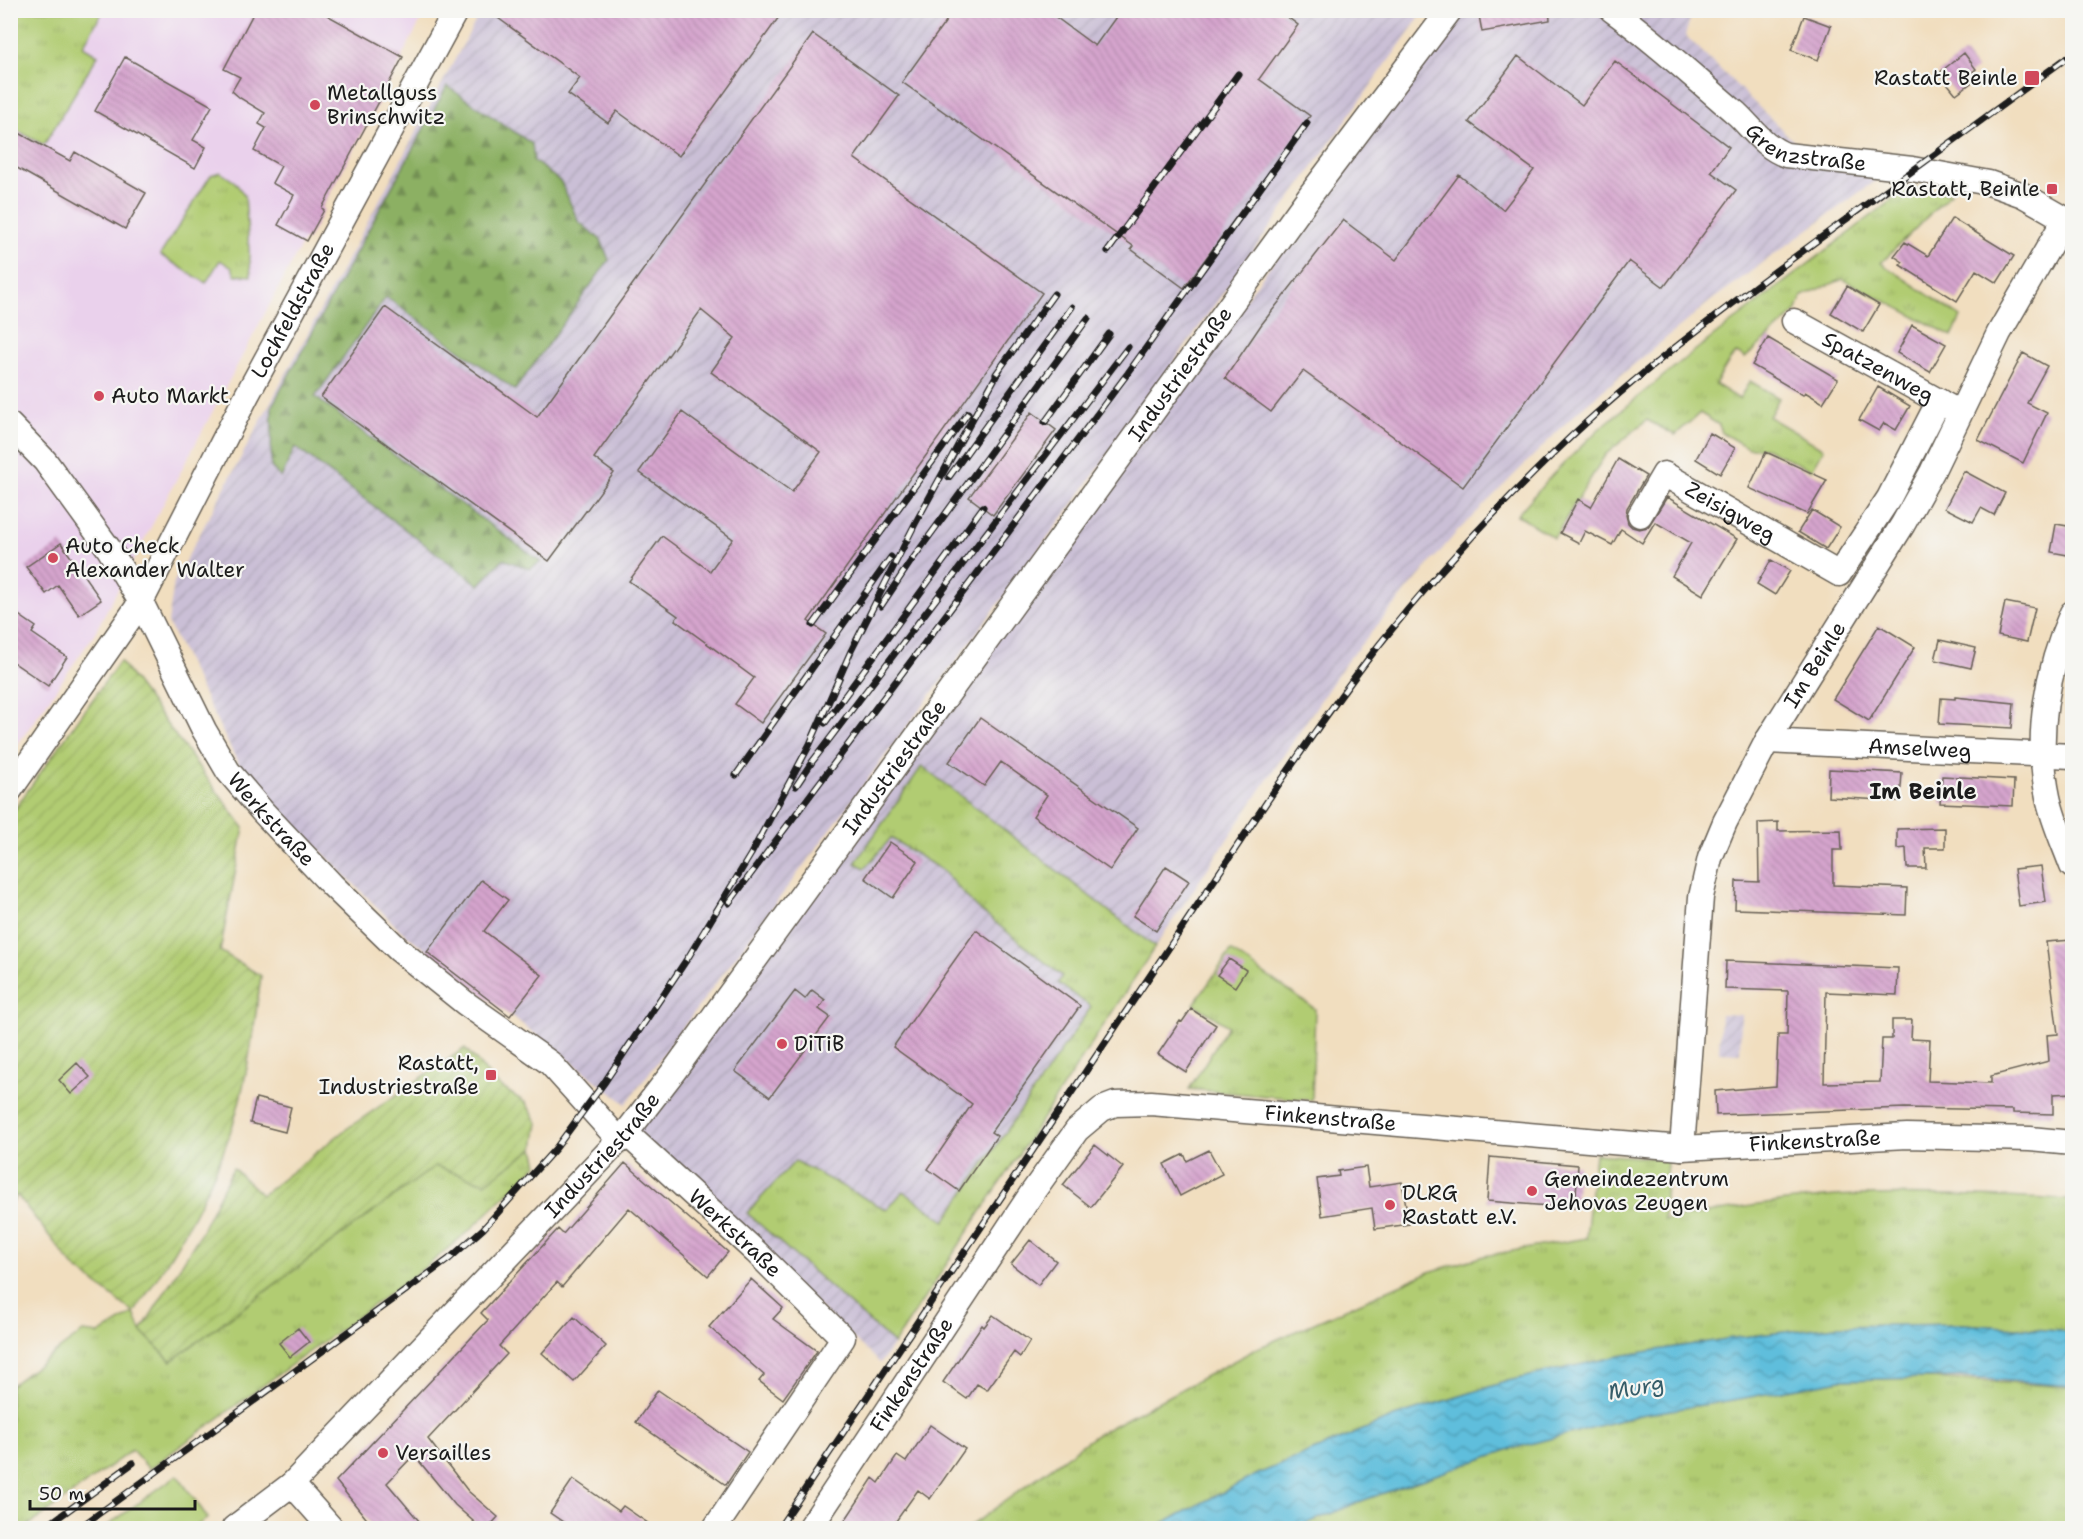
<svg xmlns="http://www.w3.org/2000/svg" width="2083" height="1539" font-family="'Shantell Sans',sans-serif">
<defs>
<pattern id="industrial-furrows" width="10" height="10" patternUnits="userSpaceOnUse" patternTransform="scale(1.5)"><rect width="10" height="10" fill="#cabfd6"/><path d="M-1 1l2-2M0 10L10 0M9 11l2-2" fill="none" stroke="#ada4b7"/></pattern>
<pattern id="grass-tufts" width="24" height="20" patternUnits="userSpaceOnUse" patternTransform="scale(1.5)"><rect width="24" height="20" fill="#b1cc72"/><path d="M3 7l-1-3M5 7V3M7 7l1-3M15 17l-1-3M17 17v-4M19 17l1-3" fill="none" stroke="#98af62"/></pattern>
<pattern id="forest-firs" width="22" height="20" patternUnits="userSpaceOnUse" patternTransform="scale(1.5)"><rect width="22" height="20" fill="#8cb064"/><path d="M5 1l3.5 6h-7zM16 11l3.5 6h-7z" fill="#728e52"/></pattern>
<pattern id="garden-furrows" width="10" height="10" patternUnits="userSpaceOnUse" patternTransform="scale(1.5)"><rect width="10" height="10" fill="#b1cc72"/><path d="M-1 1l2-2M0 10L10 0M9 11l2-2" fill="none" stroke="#98af62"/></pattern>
<pattern id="water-waves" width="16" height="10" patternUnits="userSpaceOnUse" patternTransform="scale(1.5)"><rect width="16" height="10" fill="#5ebedc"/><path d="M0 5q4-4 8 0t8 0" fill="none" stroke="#4d9ab2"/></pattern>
<pattern id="building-back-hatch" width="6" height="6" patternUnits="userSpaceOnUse" patternTransform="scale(1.5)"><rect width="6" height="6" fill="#d5a4cd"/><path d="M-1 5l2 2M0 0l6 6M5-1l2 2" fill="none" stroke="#b68daf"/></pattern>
</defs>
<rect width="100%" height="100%" fill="#f6f6f2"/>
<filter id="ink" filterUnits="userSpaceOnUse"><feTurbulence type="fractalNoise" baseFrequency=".0167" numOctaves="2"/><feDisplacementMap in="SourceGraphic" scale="12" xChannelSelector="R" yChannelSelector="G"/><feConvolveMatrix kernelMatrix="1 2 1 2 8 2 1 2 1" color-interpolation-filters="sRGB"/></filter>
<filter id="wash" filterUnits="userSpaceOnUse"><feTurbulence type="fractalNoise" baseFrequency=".008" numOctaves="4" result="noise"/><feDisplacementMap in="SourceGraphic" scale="24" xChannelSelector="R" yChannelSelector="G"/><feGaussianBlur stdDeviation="1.35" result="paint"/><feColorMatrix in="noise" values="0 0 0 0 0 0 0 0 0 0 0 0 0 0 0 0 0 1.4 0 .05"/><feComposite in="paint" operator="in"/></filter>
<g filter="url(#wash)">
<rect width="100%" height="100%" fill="#f1debf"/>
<path fill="#ead1ec" d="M11,11H426L93,636L11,754Z"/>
<path fill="url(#industrial-furrows)" d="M481,11H1424L1078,497L626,1104L400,930L243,773L168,623L174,582Z
M1458,11H1693L1685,35L1804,151L1876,180L1712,300L1579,410L1456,533L1347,661L1155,947L922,766L865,868L890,838L943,871L976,907L1062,976L1058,983L1091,1007L944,1221L903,1191L887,1210L795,1161L747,1213L894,1344L880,1363L631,1133Z
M1721,1014L1741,1015L1740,1053L1719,1052Z"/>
<path fill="url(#grass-tufts)" stroke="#667447" stroke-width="1.5" d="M11,10L103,11L83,46L98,55L44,145L11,127Z
M220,172L235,182L245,196L251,276L235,275L232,268L220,260L206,283L160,255L211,175Z
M1909,187L1951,193L1881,263L1961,317L1952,336L1843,279L1802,296L1796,312L1745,358L1737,353L1729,361L1715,384L1739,399L1750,381L1779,398L1769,417L1824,449L1812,470L1765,448H1748L1722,433L1719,425L1700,413L1675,435L1647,420L1605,455L1554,538L1517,515L1552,475L1599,429L1689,355Z
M922,766L1155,947L894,1344L747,1213L795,1161L887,1210L903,1191L945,1221L1091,1007L1058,983L1062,976L976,907L943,871L891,838L865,868L855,863Z
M1231,951L1315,1009L1312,1100L1189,1089L1228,1026L1194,1004Z
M534,1148L538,1164L471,1229L428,1265L149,1469L132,1450L25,1528H11L10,1386L83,1332L99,1334L134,1313L141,1331L171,1361L435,1166L485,1183Z
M1595,1154L1667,1159L1664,1220C1730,1210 1796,1196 1863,1195C1933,1193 2003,1197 2072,1200V1332L1963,1324L1836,1326L1733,1338L1619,1356L1508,1381L1394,1417L1258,1474L1153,1528H968L1096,1435L1258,1348L1429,1272L1484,1256L1586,1238Z
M1929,1378L2072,1387V1528H1296L1364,1500L1507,1450L1640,1415L1739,1399L1840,1380Z"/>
<path fill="url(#forest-firs)" stroke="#546640" stroke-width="1.5" d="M447,86L532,144L534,161L561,182L578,221L601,240L609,260L515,390L386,297L315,397L541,562L530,569L503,559L479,585L295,447L281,478L271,467L272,406Z"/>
<path fill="url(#garden-furrows)" stroke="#667447" stroke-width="1.5" d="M120,661L244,828L220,951L261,976C255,1021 249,1067 237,1111C216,1184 176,1251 134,1313L73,1266L17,1195L11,1203V814Z
M465,1048L498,1085L526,1103L538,1123L534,1148L485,1183L435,1166L171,1361L141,1331L199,1236L233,1168L262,1195L345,1130Z"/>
<path fill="#b1cc72" stroke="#667447" stroke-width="1.5" d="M177,1475L208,1518L193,1528H108L107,1526Z"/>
<path fill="url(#water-waves)" stroke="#3d6d7c" stroke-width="1.5" d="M1963,1324L2072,1332V1386L1957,1377L1840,1380L1739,1399L1640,1415L1507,1450L1364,1500L1296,1528H1153L1258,1474L1394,1417L1508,1381L1619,1356L1733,1338L1836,1326Z"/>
<g id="blocks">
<path fill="url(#building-back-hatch)" d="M255,10H318L403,57L322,208L324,210L307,241L278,225L294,195L272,183L281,166L254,151L266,128L259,124L265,113L240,98L232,91L240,77L224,69Z
M487,10H784L679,156L617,111L608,123L568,94L580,78Z
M954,10H1046L1095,46L1121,10H1278L1298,25L1259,79L1310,116L1184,288L1131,249L1133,246L902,82Z
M1478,10H1549L1550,20L1482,32Z
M1804,16L1831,26L1818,60L1791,50Z
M813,34L899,96L854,158L1042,293L808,621L826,634L761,723L735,704L754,678L675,620L678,616L629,581L662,536L710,571L733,539L639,472L682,412L792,492L821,452L711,372L735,338L701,310L594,458L614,473L549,561L321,397L385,307L537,417Z
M1964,53L1976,69L1966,77L1971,83L1956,94L1939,73Z
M1518,56L1582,105L1615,61L1729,147L1711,172L1736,190L1664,287L1629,261L1463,487L1303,371L1271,412L1225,378L1261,325L1343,220L1396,260L1459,175L1503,210L1534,170L1469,122Z
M125,57L212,106L193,140L206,147L195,168L95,111Z
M10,128L70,161L75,152L146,193L125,229L10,164Z
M1952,218L2014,256L1997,283L1976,270L1957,301L1900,265L1903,262L1894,256L1905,242L1928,256Z
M1847,286L1879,305L1863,332L1831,313Z
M1912,325L1946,344L1930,372L1897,353Z
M1768,338L1838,379L1823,403L1805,392L1803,395L1752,365Z
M2023,353L2047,366L2027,403L2047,413L2023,463L1978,440Z
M1878,387L1910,406L1896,430L1884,423L1879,431L1859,420Z
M1032,412L1056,430L993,515L969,497Z
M1710,433L1735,448L1720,474L1696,459Z
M1766,452L1827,480L1807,514L1749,488Z
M1618,459L1646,476L1627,508L1626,515L1628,523L1632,527L1639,529L1648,527L1667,497L1737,539L1703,595L1672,576L1691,543L1655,522L1642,543L1621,529L1612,545L1585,531L1579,543L1560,533L1578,499L1591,507Z
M1964,471L2005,493L1994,515L1981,508L1973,522L1945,508Z
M1812,510L1840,527L1826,549L1798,532Z
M2056,524L2073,527V556L2051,552Z
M61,543L101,600L79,615L58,585L46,594L26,567Z
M1771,560L1790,571L1775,595L1757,584Z
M2005,602L2035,608L2027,642L1998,636Z
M10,609L36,627L32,633L67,657L48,686L10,660Z
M1879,625L1915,647L1869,721L1833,699Z
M1940,640L1976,648L1971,668L1935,660Z
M1955,697L2014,703L2012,728L1939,724L1941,698L1955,699Z
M980,718L1138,828L1110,870L1033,816L1047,795L1001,762L984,786L949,762Z
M1829,769L1902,773L1900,801L1828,797Z
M1942,776L2014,780L2013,806L1940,803Z
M1778,822V831L1841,830L1842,850H1833V885L1907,888L1906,915L1735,909L1736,881L1759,882L1758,823Z
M1945,828V848H1925L1926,868H1907L1906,848L1897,849V829Z
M890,842L918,861L893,898L865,878Z
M1166,866L1189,881L1156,931L1133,916Z
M2041,866L2046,902L2019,906L2014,869Z
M481,880L508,900L484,931L542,975L510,1016L427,952Z
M976,930L1080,1006L991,1132L997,1136L959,1191L928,1169L972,1104L893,1047Z
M2072,940L2073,1093L2053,1094V1114L2013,1113V1110L1905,1108L1716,1115L1715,1091L1776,1086L1778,1035H1787L1788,991L1725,989L1726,961L1898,968L1897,995L1826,992L1824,1083L1880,1082L1882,1039H1892V1020H1912L1911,1039L1930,1040L1928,1081L1991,1083V1076L2049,1061L2047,1035L2058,1034L2046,942Z
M1229,959L1246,970L1235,987L1217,975Z
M812,990L825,1000L819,1009L830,1017L770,1097L735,1071L795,991L805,999Z
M1191,1009L1216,1025L1186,1072L1158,1054L1180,1021L1182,1022Z
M77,1063L90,1077L71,1094L59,1080Z
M256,1098L291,1107L285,1132L250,1123Z
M1095,1145L1123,1167L1091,1207L1063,1185Z
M1209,1150L1222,1174L1180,1196L1164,1164L1184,1154L1187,1161Z
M1490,1157L1578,1165L1575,1208L1487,1201Z
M625,1163L728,1252L708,1276L629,1208L562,1287L557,1282L499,1346L507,1354L428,1439L468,1491L498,1517L488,1528H481L455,1505L414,1455L387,1483L425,1528H374L336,1481L488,1320L481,1313L558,1229L563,1234Z
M1366,1167L1369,1187L1402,1182L1409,1224L1375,1229L1372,1208L1322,1216L1317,1179L1339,1176L1338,1171Z
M1030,1240L1056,1261L1038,1285L1011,1264Z
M751,1279L783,1308L773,1319L817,1351L783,1399L759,1381L764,1375L709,1327Z
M993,1315L1030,1341L1020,1357L1014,1352L987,1390L977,1384L967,1399L943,1382L982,1325L984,1327Z
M574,1317L606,1346L574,1382L542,1353Z
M298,1328L309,1342L290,1357L279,1343Z
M658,1390L748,1452L726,1485L636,1422Z
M930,1425L965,1449L930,1499L918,1490L891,1528H840L873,1478L879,1483L897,1456L906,1462Z
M573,1479L619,1511L623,1506L655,1528H572L550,1513Z"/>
</g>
</g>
<g filter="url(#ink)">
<use href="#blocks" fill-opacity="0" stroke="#676055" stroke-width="1.5"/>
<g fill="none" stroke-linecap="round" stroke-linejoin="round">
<g stroke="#676055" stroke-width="27">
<g id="minor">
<path id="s1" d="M1612,10C1655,41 1696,79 1737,114C1753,129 1764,147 1786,155L1912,169L1989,183L2023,195L2072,223"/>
<path id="s2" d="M1794,321L1953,409"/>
<path id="s3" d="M10,425L45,461L109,549L141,602L204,730L228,771L262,811L332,885L399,950L465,1003L550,1063L620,1141"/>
<path id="s4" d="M1640,515L1664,474L1839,574L1889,498L1939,401"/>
<path d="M2072,613C2047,669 2035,736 2048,797C2053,821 2064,844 2072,866"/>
<path id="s5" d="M1767,741L2072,756"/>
<path id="s6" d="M10,790L141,602L247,395L456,10"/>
<path id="s7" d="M626,1133L756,1252L843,1338L715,1528"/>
<path id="s8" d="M1682,1148L1701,897L1710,858L1725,822L1767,741L1903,524L1932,472L1999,333L2065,219"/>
<path d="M292,1484L331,1528"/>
<path id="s9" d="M234,1528L292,1484L626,1133L674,1071L1311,194L1450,10"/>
<path id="s10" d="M810,1528L1032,1193L1077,1130L1102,1109L1115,1104L1151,1103L1682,1148L1907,1136L2030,1139L2072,1143"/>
</g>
</g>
<use href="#minor" stroke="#fff" stroke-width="24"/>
<g stroke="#1c1c1c" stroke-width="7">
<path id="rail" d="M1108,251L1238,74
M996,374L1054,294
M1045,422L1109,334
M949,477L1072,307
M881,606L909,564L1088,318
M813,625L968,413
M825,723L983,507
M736,775L891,557
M796,786L812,762L1128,347
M729,903L1128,373L1307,123
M44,1528L133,1463
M79,1528L449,1259L483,1229L556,1148L604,1083L689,956L751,854L810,744L851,651L916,522L1001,367
M779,1528L1258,815C1297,757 1336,700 1379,645C1433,577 1492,513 1554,453C1625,383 1706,323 1785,264C1881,193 1977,124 2072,54"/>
</g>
<use href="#rail" stroke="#f6f6f2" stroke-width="4.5" stroke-dasharray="14" stroke-linecap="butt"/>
</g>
</g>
<g fill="#d1495b" stroke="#f6f6f2" stroke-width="2">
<rect x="2024" y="70" width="16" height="16" rx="3"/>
<circle cx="315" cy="105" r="6"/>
<rect x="2046" y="183" width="12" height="12" rx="3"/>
<circle cx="99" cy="396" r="6"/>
<circle cx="53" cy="558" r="6"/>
<circle cx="782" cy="1044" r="6"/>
<rect x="485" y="1069" width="12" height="12" rx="3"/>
<circle cx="1532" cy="1191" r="6"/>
<circle cx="1390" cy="1205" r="6"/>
<circle cx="383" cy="1453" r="6"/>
</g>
<g text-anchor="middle" stroke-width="4.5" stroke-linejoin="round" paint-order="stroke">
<g font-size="21" fill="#1c1c1c" stroke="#f6f6f2" text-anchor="start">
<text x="2018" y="85" text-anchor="end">Rastatt Beinle</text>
<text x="327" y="100">Metallguss<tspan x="327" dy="24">Brinschwitz</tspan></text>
<text x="2040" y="196" text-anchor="end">Rastatt, Beinle</text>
<text x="111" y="403">Auto Markt</text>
<text x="65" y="553">Auto Check<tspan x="65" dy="24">Alexander Walter</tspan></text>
<text x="794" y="1051">DiTiB</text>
<text x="479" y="1070" text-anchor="end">Rastatt,<tspan x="479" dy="24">Industriestraße</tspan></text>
<text x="1544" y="1186">Gemeindezentrum<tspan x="1544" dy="24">Jehovas Zeugen</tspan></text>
<text x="1402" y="1200">DLRG<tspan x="1402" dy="24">Rastatt e.V.</tspan></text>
<text x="395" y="1460">Versailles</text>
</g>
<g font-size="21" fill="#1c1c1c" stroke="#f6f6f2">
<text dy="7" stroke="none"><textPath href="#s1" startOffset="244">Grenzstraße</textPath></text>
<text dy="7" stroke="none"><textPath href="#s6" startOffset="558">Lochfeldstraße</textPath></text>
<text dy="7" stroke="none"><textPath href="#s2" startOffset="96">Spatzenweg</textPath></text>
<text dy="7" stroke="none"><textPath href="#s9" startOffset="1497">Industriestraße</textPath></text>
<text dy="7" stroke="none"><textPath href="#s4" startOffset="124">Zeisigweg</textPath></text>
<text dy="7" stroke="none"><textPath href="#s8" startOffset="512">Im Beinle</textPath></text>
<text dy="7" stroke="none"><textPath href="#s5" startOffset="153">Amselweg</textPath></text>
<text dy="7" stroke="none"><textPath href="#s9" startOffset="1011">Industriestraße</textPath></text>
<text dy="7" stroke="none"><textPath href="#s3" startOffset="476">Werkstraße</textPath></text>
<text dy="7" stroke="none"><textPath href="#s10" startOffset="742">Finkenstraße</textPath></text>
<text dy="7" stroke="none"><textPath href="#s10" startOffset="1228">Finkenstraße</textPath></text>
<text dy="7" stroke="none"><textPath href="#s9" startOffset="525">Industriestraße</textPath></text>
<text dy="7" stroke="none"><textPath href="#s7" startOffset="148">Werkstraße</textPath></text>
<text dy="7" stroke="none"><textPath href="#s10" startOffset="184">Finkenstraße</textPath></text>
</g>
<g font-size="22" font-weight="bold" fill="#1c1c1c" stroke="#f6f6f2">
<text x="1923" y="799">Im Beinle</text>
</g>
<g font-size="22" font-style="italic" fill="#365d69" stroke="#f6f6f2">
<text transform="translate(1636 1387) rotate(-10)" y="8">Murg</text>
</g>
</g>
<rect width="2083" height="1539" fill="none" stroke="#f6f6f2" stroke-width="36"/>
<path d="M30 1500v9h165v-9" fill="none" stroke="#1c1c1c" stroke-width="3"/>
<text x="39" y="1500" font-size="18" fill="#1c1c1c" stroke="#f6f6f2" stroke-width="4.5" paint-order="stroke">50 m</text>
</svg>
